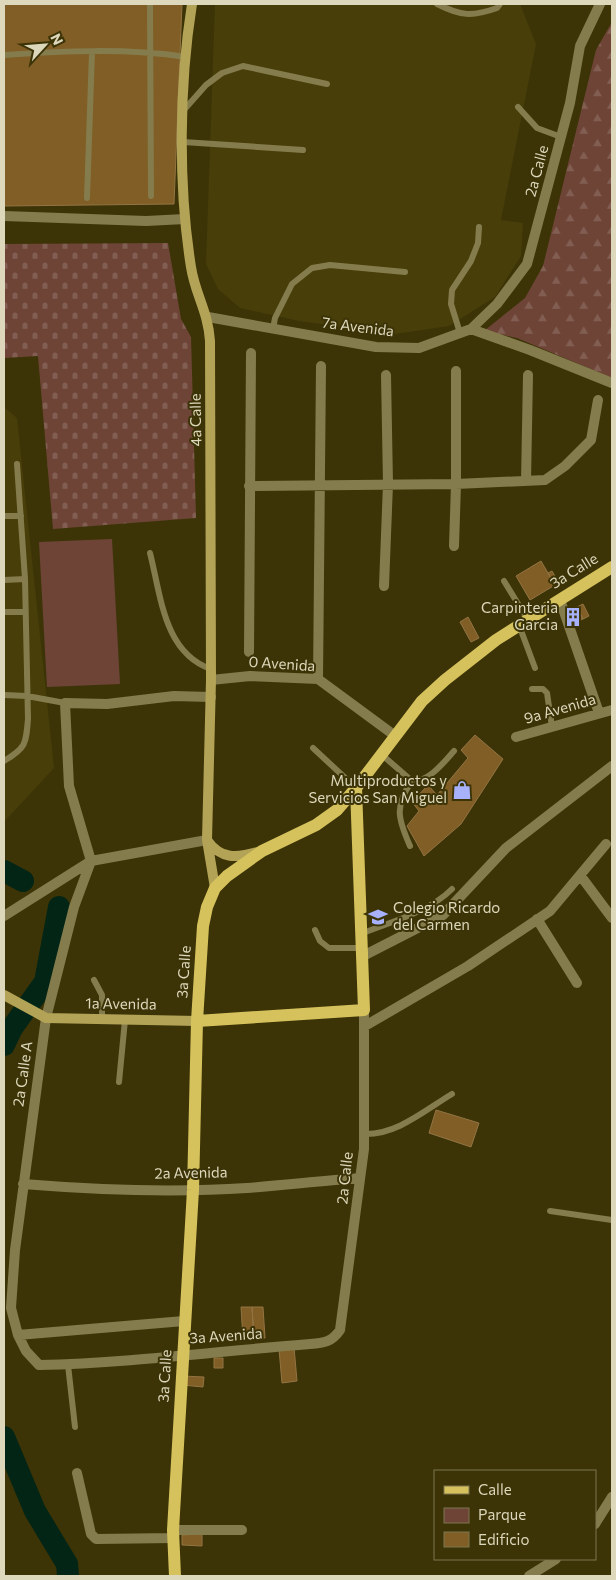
<svg xmlns="http://www.w3.org/2000/svg" width="616" height="1580" font-family="Commissioner,sans-serif">
<defs>
<pattern id="forest-firs" width="22" height="20" patternUnits="userSpaceOnUse" patternTransform="scale(1.25)"><rect width="22" height="20" fill="#6e4437"/><path d="M5 1l3.5 6h-7zM16 11l3.5 6h-7z" fill="#825e52"/></pattern>
<pattern id="cemetery-stones" width="16" height="16" patternUnits="userSpaceOnUse" patternTransform="scale(1.25)"><rect width="16" height="16" fill="#6e4437"/><path d="M2 7V4a2 2 0 0 1 4 0v3zM10 15v-3a2 2 0 0 1 4 0v3z" fill="#825e52"/></pattern>
</defs>
<rect width="100%" height="100%" fill="#3c3407"/>
<path fill="#483e0a" d="M215,4H520L536,44L501,220L523,223L521,256L495,297L449,326L395,334L299,321L240,308L218,289L206,264Z
M4,407L17,418L54,768L4,822Z"/>
<path fill="#6e4437" d="M112,539L120,684L47,687L39,542Z"/>
<path fill="url(#forest-firs)" d="M612,22V378L517,338L484,331L525,298L543,266L596,50Z"/>
<path fill="url(#cemetery-stones)" d="M168,243L181,319L191,337L196,518L53,529L38,356L4,358V244Z"/>
<g fill="none" stroke-linecap="round" stroke-linejoin="round">
<path stroke="#032515" stroke-width="22" d="M4,871L23,881
M4,1045L12,1028L45,982L59,907
M4,1437L35,1511L67,1564L68,1576"/>
</g>
<path fill="#805e25" stroke="#937443" d="M4,4H182L174,204L4,206Z
M541,561L555,585L530,600L516,576Z
M552,571L559,583L555,585L548,573Z
M583,604L589,616L583,619L577,607Z
M577,607L583,619L578,621L572,610Z
M572,610L578,621L573,624L567,612Z
M468,617L479,638L471,642L460,622Z
M475,735L503,759L461,824L424,856L407,826L419,811L412,802L428,785L437,795L468,758L461,750Z
M436,1110L479,1123L471,1147L429,1133Z
M241,1307H252L254,1338L243,1339Z
M252,1307H263L265,1338H254Z
M294,1347L297,1381L282,1383L279,1349Z
M214,1358H223V1368H214Z
M183,1376L204,1377L203,1387L182,1385Z
M202,1534V1546L182,1545V1535Z"/>
<g fill="none" stroke-linecap="round" stroke-linejoin="round">
<path stroke="#857c4d" stroke-width="6" d="M150,4L151,196
M437,4C461,16 472,17 497,8L500,4
M4,55C64,51 127,48 186,57
M518,107L537,128L561,137
M183,111L206,85L222,73L243,66L327,84
M183,142L303,150
M87,198L92,52
M273,329L275,318L292,284L312,268L330,265L405,272
M460,333L451,304L452,290L471,261L478,243L479,227
M4,516H21
M150,553C161,596 164,653 211,669
M4,580L25,579
M504,581L528,620
M4,612H25
M519,625L535,668
M532,689H543L547,693L552,727
M4,695L27,696L65,703
M313,748L356,788
M381,754L412,781C429,782 444,762 454,751
M4,761C26,748 26,744 28,719L25,579L17,464
M410,846C398,819 394,806 412,781
M315,930L320,941L329,948H362
M363,933C393,921 429,912 452,889
M94,980L102,995V1020
M119,1082L125,1020
M364,1134C397,1135 425,1110 452,1094
M550,1211L612,1220
M68,1365L75,1427"/>
<path stroke="#857c4d" stroke-width="10" d="M4,216L146,221L185,219
M208,317L376,347L419,348L471,329L530,350L612,383
M471,329L497,304L527,264L570,103L580,46L600,4
M526,481L528,375
M249,486L456,484L545,480L565,466L591,440L598,400
M454,546L456,484V371
M384,586L388,484L386,375
M560,600L599,713
M249,652L251,353
M318,679L321,366
M211,680L250,676L318,679L394,735
M211,697L174,696L107,704L65,703L69,786L91,861L74,907L46,1018L15,1250L11,1308L18,1335L26,1351L39,1365C130,1363 220,1351 310,1344C324,1343 332,1342 340,1330L364,1149V1010
M516,737L612,710
M580,875L612,918
M4,916L91,861L207,840
M537,919L577,983
M363,956L443,915L506,848L612,766
M365,1026L468,966L550,911L606,844
M23,1184C97,1190 172,1193 247,1188C284,1185 322,1181 360,1178
M18,1335L184,1321
M77,1473L91,1534L96,1539L173,1538
M595,1524L612,1497
M173,1530H242
M529,1576L556,1559"/>
<path stroke="#b3a357" stroke-width="10" d="M192,4C179,85 178,186 191,267C195,294 208,311 210,341L211,680L207,840L215,888
M207,840C221,860 237,858 258,852
M4,995L46,1018L197,1021"/>
<path stroke="#d6c25d" stroke-width="12" d="M197,1021L364,1010L356,788
M175,1576L173,1530L193,1190L197,1021L203,926L207,907L215,888L227,876L262,851L316,825L337,810L356,788L422,701L445,680L496,640L612,567"/>
</g>
<defs>
<g id="building-bare" transform="scale(1.5)"><path d="M-4-6H4V6H1V3H-1V6H-4ZM-2.5-4.3h1.7v1.8h-1.7ZM.8-4.3h1.7v1.8H.8ZM-2.5-1h1.7V.8h-1.7ZM.8-1h1.7V.8H.8Z" fill="#a7b1fc" stroke="#3c3407" stroke-width="2.5" paint-order="stroke"/></g>
<g id="shop-bare" transform="scale(1.5)"><path d="M-5-2.5h2.3a2.7 3.5 0 0 1 5.4 0H5L5.5 6h-11ZM-1.5-2.5h3a1.5 2.3 0 0 0-3 0Z" fill="#a7b1fc" stroke="#3c3407" stroke-width="2.5" paint-order="stroke"/></g>
<g id="school-bare" transform="scale(1.5)"><path d="M0-5L7-2L0 1L-7-2ZM-4 1L0 2.5L4 1V4Q0 6-4 4Z" fill="#a7b1fc" stroke="#3c3407" stroke-width="2.5" paint-order="stroke"/></g>
</defs>
<g fill-rule="evenodd">
<use href="#building-bare" x="573" y="617"/>
<use href="#shop-bare" x="462" y="790"/>
<use href="#school-bare" x="378" y="917"/>
</g>
<g text-anchor="middle" stroke-width="4" stroke-linejoin="round" paint-order="stroke">
<g font-size="15" fill="#ddd7bb" stroke="#3c3407">
<text transform="translate(537 171) rotate(-75)" y="5">2a Calle</text>
<text transform="translate(358 327) rotate(7)" y="5">7a Avenida</text>
<text transform="translate(196 420) rotate(-91)" y="5">4a Calle</text>
<text transform="translate(574 571) rotate(-32)" y="5">3a Calle</text>
<text transform="translate(282 664) rotate(4)" y="5">0 Avenida</text>
<text transform="translate(560 709) rotate(-16)" y="5">9a Avenida</text>
<text transform="translate(184 972) rotate(-86)" y="5">3a Calle</text>
<text transform="translate(121 1004) rotate(1)" y="5">1a Avenida</text>
<text transform="translate(23 1074) rotate(-82)" y="5">2a Calle A</text>
<text transform="translate(191 1173) rotate(-1)" y="5">2a Avenida</text>
<text transform="translate(345 1178) rotate(-84)" y="5">2a Calle</text>
<text transform="translate(226 1336) rotate(-4)" y="5">3a Avenida</text>
<text transform="translate(165 1376) rotate(-87)" y="5">3a Calle</text>
</g>
<g font-size="15" fill="#ddd7bb" stroke="#3c3407" text-anchor="end">
<text x="558" y="613">Carpinteria<tspan x="558" dy="17">Garcia</tspan></text>
<text x="447" y="786">Multiproductos y<tspan x="447" dy="17">Servicios San Miguel</tspan></text>
<text x="393" y="913" text-anchor="start">Colegio Ricardo<tspan x="393" dy="17">del Carmen</tspan></text>
</g>
</g>
<rect width="616" height="1580" fill="none" stroke="#ddd7bb" stroke-width="10"/>
<rect x="434" y="1470" width="162" height="90" fill="#3c3407" stroke="#7c754f"/>
<rect x="444" y="1486" width="25" height="8" fill="#d6c25d" stroke="#7c754f"/>
<text x="478" y="1495" font-size="15" fill="#ddd7bb">Calle</text>
<rect x="444" y="1508" width="25" height="15" fill="#6e4437" stroke="#7c754f"/>
<text x="478" y="1520" font-size="15" fill="#ddd7bb">Parque</text>
<rect x="444" y="1532" width="25" height="15" fill="#805e25" stroke="#7c754f"/>
<text x="478" y="1545" font-size="15" fill="#ddd7bb">Edificio</text>
<g transform="translate(45 45) rotate(64)" stroke="#3c3407" stroke-width="4" paint-order="stroke">
<path d="M0-4L9 19L0 12L-9 19Z" fill="#ddd7bb"/>
<text y="-8" font-size="14" font-weight="bold" text-anchor="middle" fill="#ddd7bb">N</text>
</g>
</svg>
